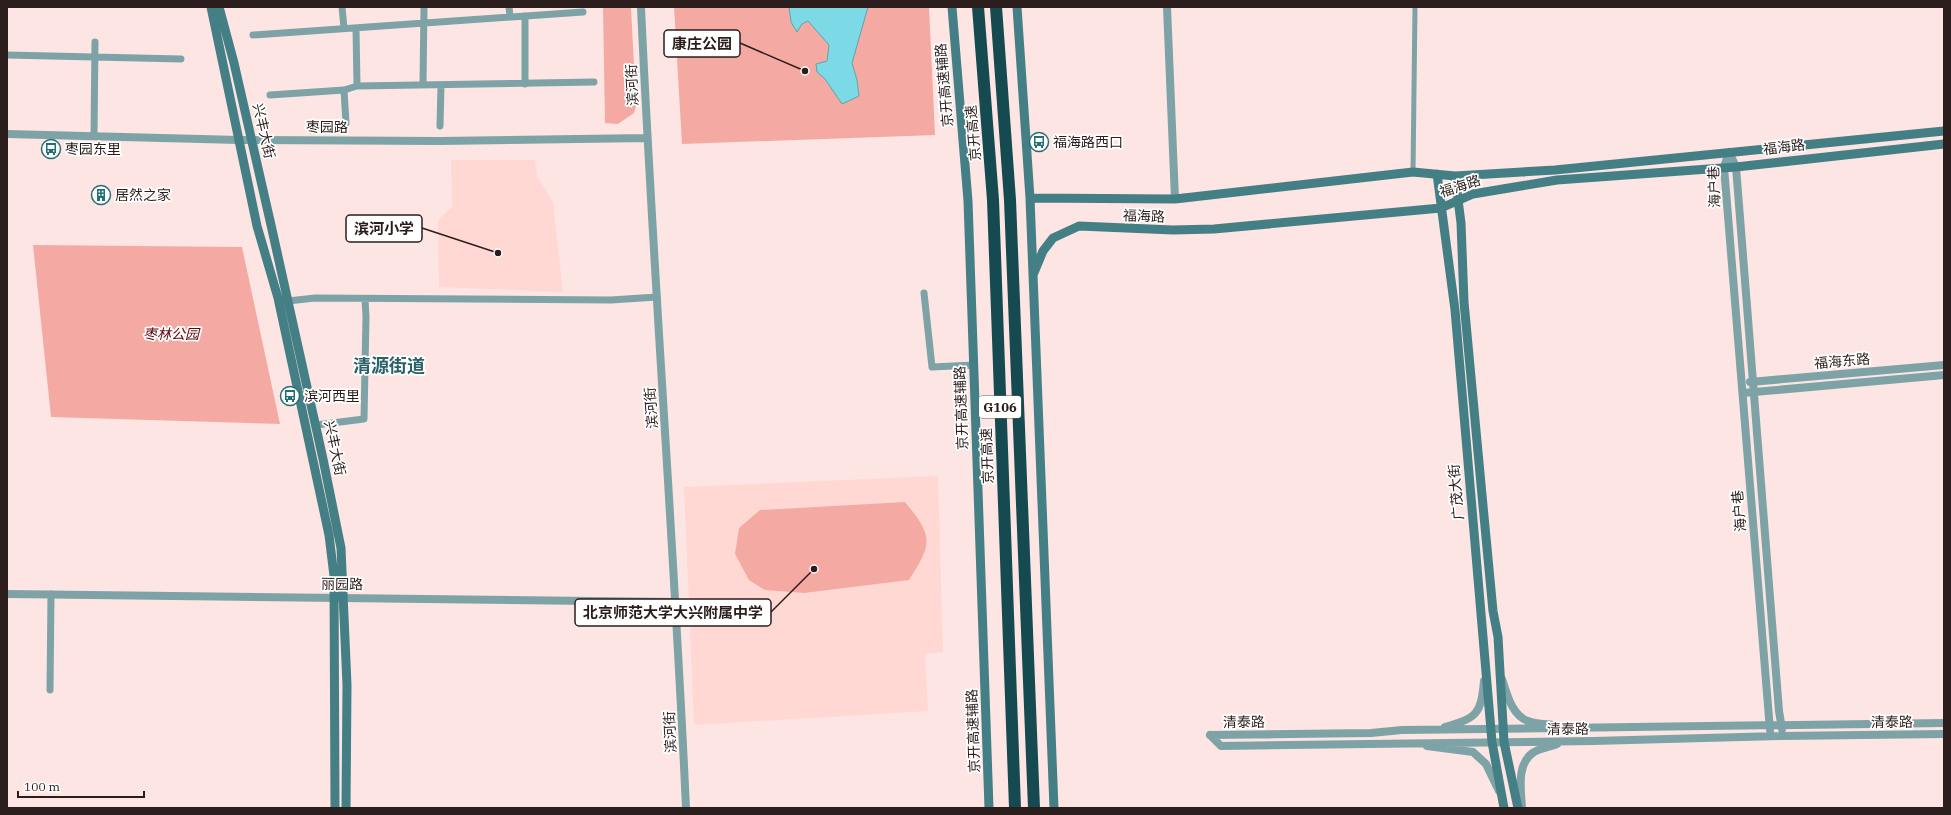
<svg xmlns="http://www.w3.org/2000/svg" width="1951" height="815" font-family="'IBM Plex Serif','Noto Sans SC',serif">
<rect width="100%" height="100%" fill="#fde5e3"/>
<path fill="#ffd8d4" d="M451,160H535L537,176L553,202L563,292L439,287L438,220L452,207Z
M938,476L943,652L925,654L928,711L694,725L684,487Z"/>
<path fill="#f4aaa3" d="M603,7H631L636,106L634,113L618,124L605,123Z
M674,7H929L935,135L682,144Z
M33,245L242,247L280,424L51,417Z
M905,502C933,536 933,543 909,580L804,593L765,590L749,580L735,554L739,528L760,510Z"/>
<path fill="#7bdae5" stroke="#63a1a8" d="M789,7H868L852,63L857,80L859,96L842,104L825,79L817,72L816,64L827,61L829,45L808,21L802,24L797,32L791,22Z"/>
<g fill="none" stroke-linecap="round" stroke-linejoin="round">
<path stroke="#7da3a7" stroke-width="5" d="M1413,172L1415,7"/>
<path stroke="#7da3a7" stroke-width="7" d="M342,7L344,28
M509,7L510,17
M525,16V84
M356,28L357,86
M253,35L583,12
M7,55L181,59
M423,84L424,7
M344,90L346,123
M270,95L344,90L357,86L594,82
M440,126L441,85
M94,136L95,42
M924,293L932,367L974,365
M288,301L315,298L611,300L657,297
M316,425L364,419L366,317L365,299
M50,690L51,594"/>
<path stroke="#7da3a7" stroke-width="8" d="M641,7C653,274 674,541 686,808
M1167,7L1175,199
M7,134L239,140L440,141L647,138
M1729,152L1736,167L1779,711L1782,729
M1729,152L1724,167L1770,730
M1750,382L1944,365
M1743,393L1944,375
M7,594L676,602
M1502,679C1507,693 1511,715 1528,721C1535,724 1545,724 1553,725
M1445,727C1477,718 1481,714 1484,681
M1210,735L1221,746L1593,741L1782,736L1944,734
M1210,735L1371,733L1402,730L1944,723
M1427,746L1473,752L1486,764L1499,791
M1522,808C1521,790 1516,763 1534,752C1540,748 1550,747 1557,744"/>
<path stroke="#447f86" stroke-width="9" d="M211,7L257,226L278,298L329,535L334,576L335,808
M219,7L234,63L271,225L323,459L341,548L347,685L346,808
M952,7L968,201L989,808
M1017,7L1030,198L1054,808
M1437,174L1455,310L1492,742L1504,808
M1455,176L1461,223L1464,302L1482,495L1493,611L1498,637L1504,742L1518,808
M1030,198L1175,199L1413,172L1455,176L1555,170L1944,131
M1033,275L1043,251L1053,238L1079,226L1173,230L1214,229L1441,208L1473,194L1557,180L1736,167L1944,144"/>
<path stroke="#154a50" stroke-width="12" d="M978,7L993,200L1015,808
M996,7L1010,200L1034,808"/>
</g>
<defs>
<g id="bus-ring" transform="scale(1)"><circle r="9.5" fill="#fff" stroke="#246f76" stroke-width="1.5"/><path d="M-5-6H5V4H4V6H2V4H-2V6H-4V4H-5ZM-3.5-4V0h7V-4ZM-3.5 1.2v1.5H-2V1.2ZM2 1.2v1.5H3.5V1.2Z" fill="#246f76"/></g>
<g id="building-ring" transform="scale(1)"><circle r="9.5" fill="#fff" stroke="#246f76" stroke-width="1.5"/><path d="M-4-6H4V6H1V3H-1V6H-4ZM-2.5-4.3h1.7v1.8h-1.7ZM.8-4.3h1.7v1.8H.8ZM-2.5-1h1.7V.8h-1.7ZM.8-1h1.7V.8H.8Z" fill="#246f76"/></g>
</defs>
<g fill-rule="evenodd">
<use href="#bus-ring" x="1039" y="142"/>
<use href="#bus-ring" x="51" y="149"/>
<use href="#building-ring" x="101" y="195"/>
<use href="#bus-ring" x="290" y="396"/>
</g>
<g text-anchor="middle" stroke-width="3.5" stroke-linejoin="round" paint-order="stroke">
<rect fill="#fff" stroke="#6a615f" stroke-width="1" x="979" y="396" width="42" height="22" rx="3"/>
<g font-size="13" font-weight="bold" fill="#2a1d1b">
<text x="1000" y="412">G106</text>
</g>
<g font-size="14" fill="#2a1d1b" stroke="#fff">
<text transform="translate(632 85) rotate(-93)" y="5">滨河街</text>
<text transform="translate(944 85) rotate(-95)" y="5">京开高速辅路</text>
<text x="327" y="132">枣园路</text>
<text transform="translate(264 131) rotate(77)" y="5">兴丰大街</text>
<text transform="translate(973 133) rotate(-95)" y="5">京开高速</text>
<text transform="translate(1784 147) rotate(-7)" y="5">福海路</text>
<text transform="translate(1460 186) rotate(-18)" y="5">福海路</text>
<text transform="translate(1714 187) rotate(-92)" y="5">海户巷</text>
<text transform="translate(1144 216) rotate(2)" y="5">福海路</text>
<text transform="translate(1842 361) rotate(-5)" y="5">福海东路</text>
<text transform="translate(651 408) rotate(-94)" y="5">滨河街</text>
<text transform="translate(961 408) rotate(-92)" y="5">京开高速辅路</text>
<text transform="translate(335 448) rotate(78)" y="5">兴丰大街</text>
<text transform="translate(987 456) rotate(-92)" y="5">京开高速</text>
<text transform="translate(1456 492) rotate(-95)" y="5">广茂大街</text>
<text transform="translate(1739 511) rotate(-95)" y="5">海户巷</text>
<text transform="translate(342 584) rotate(1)" y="5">丽园路</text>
<text transform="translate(1244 722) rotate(-1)" y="5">清泰路</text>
<text transform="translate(1892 722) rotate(-1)" y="5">清泰路</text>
<text transform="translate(1568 729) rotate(-1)" y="5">清泰路</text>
<text transform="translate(973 731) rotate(-92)" y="5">京开高速辅路</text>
<text transform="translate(670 732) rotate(-93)" y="5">滨河街</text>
</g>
<g font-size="14" fill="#2a1d1b" stroke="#fff" text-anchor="start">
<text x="1053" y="147">福海路西口</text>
<text x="65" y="154">枣园东里</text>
<text x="115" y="200">居然之家</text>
<text x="304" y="401">滨河西里</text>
</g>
<g font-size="14" font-style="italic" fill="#61050c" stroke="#fff">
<text x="171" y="339">枣林公园</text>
</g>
<g font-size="18" font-weight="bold" fill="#286167" stroke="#fff">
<text x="389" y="372">清源街道</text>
</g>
</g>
<path fill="none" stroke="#2a1d1b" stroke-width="1.5" d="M805 71L740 43M498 253L422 228M814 569L771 612"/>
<g fill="#2a1d1b" stroke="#fff" stroke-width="1.5">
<circle cx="805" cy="71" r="4"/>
<circle cx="498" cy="253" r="4"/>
<circle cx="814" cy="569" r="4"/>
</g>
<g fill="#fff" stroke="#2a1d1b" stroke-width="1.5">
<rect x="664" y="30" width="76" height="27" rx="4"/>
<rect x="346" y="215" width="76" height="27" rx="4"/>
<rect x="575" y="599" width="196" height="27" rx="4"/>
</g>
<g font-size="15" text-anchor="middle" font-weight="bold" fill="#2a1d1b">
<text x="702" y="49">康庄公园</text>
<text x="384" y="234">滨河小学</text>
<text x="673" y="618">北京师范大学大兴附属中学</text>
</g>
<rect width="1951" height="815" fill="none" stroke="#2a1d1b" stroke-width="16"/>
<path d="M18 791v6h126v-6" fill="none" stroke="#2a1d1b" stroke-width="2"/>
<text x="24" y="791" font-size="12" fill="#2a1d1b" stroke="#ffffff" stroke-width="3" paint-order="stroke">100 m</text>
</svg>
